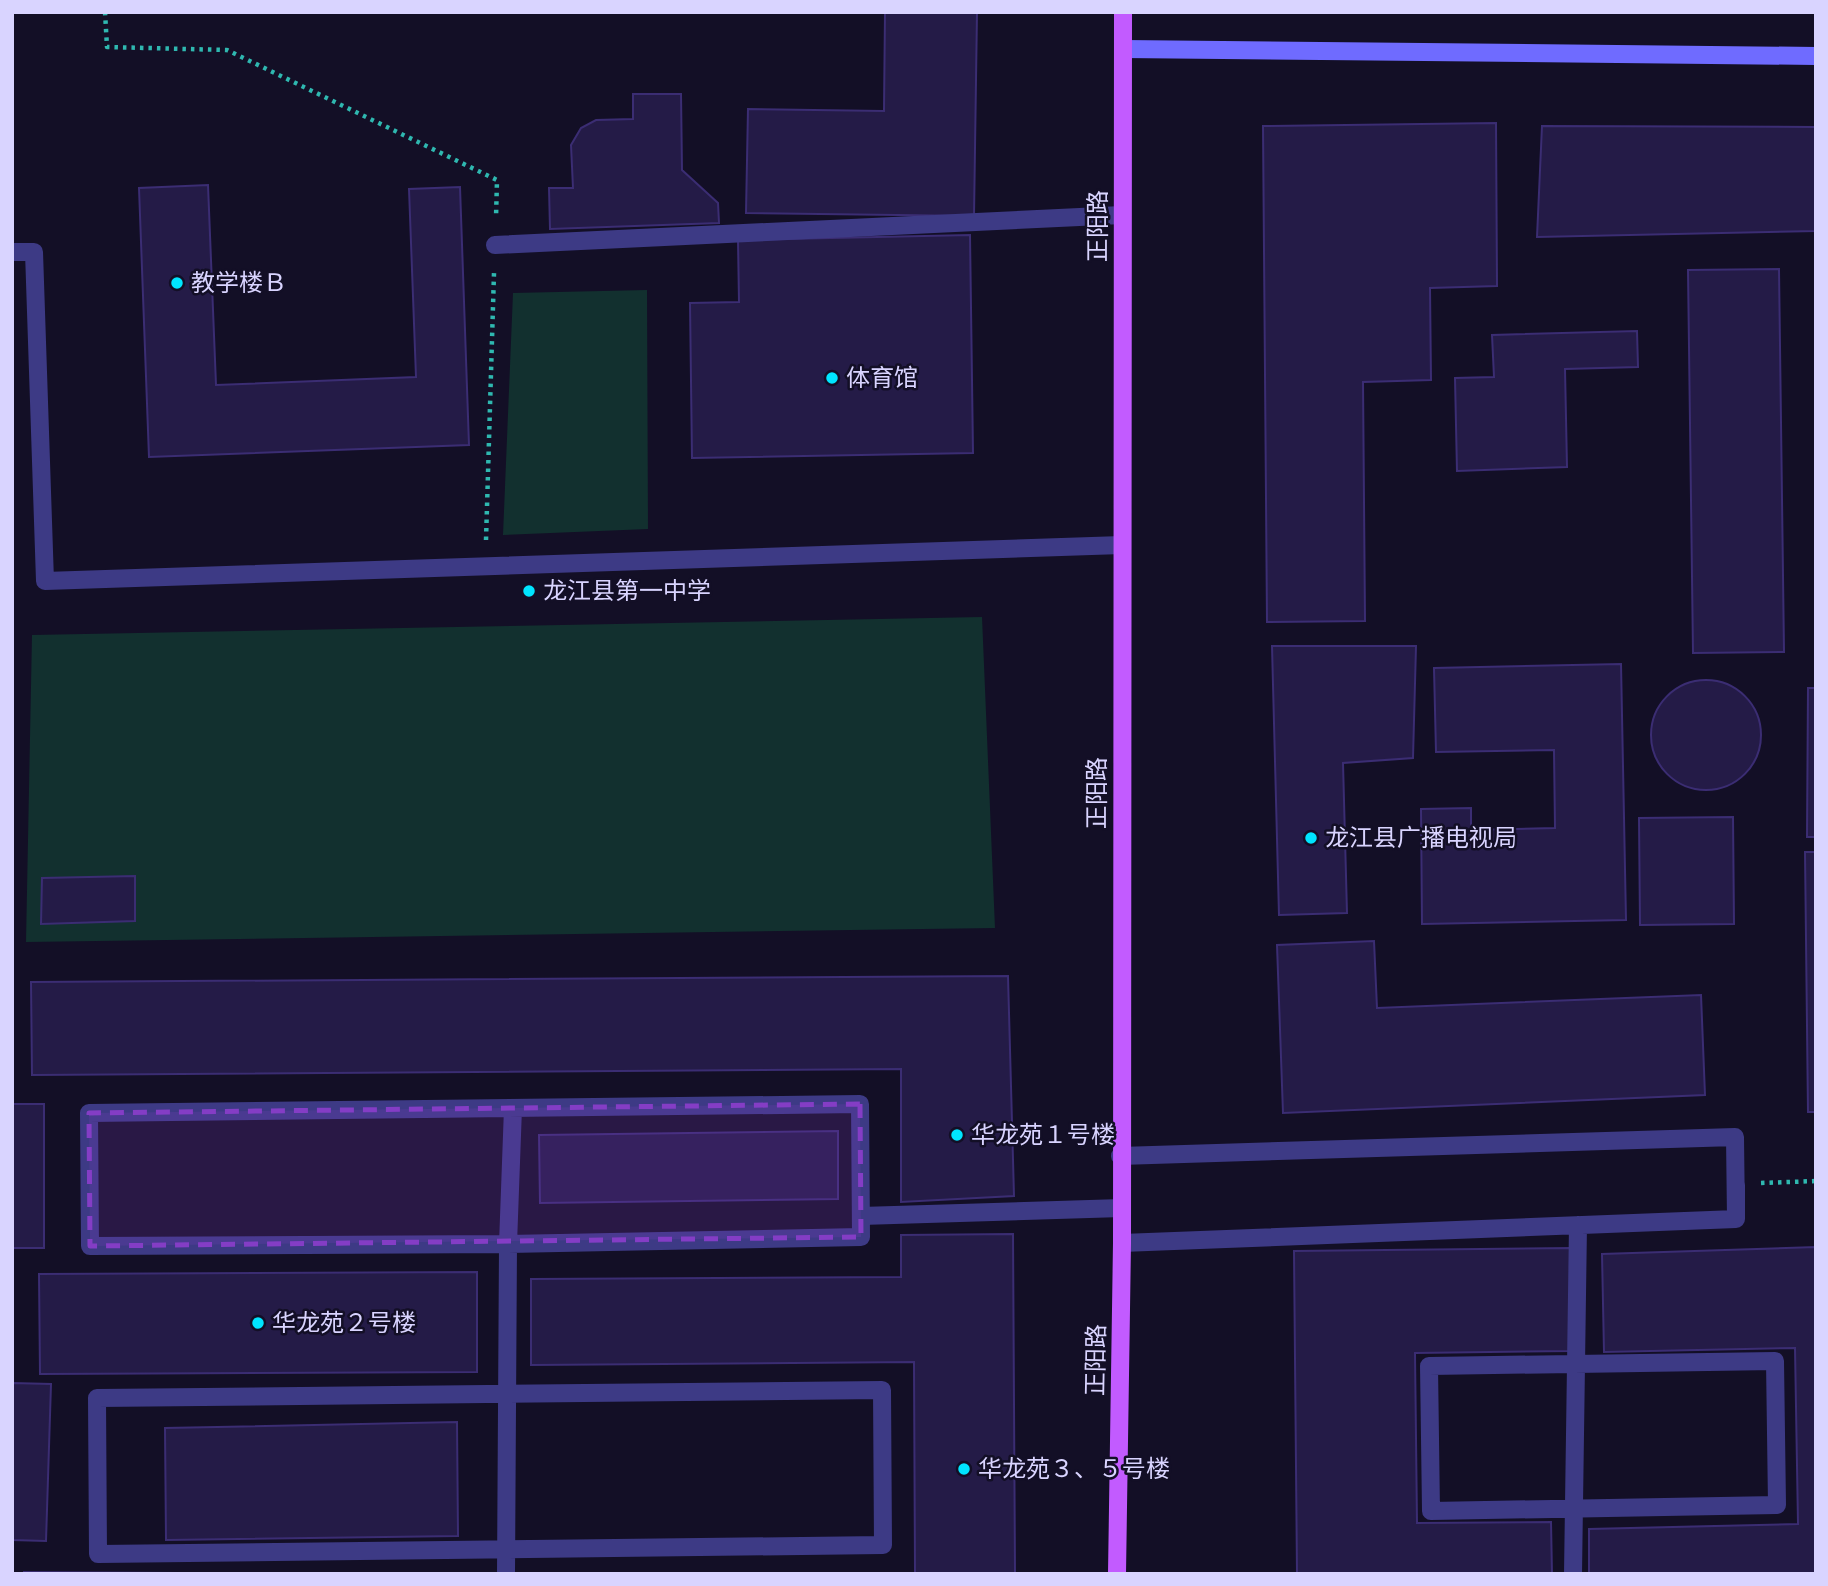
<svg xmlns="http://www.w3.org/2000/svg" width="1828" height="1586" font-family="'DM Sans','Noto Sans SC',sans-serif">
<rect width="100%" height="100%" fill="#130f26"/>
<path fill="#12302f" d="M647,290L648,529L503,535L513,293Z
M982,617L995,928L26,942L32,635Z"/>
<path fill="#241b47" stroke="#3b2d73" stroke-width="2" d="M885,12H977L974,216L746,213L748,109L884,111Z
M633,94H681L682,170L718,203L719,223L550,229L549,188H573L571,145L581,128L596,120L633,119Z
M1496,123L1497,286L1430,288L1431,380L1363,382L1365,621L1267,622L1263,126Z
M1542,126L1816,127V231L1537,237Z
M208,185L216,385L416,377L409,189L460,187L469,445L149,457L139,188Z
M970,235L973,453L692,458L690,303L739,302L738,240Z
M1779,269L1784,652L1693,653L1688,270Z
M1637,331L1638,367L1565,369L1567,467L1457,471L1455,378L1494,377L1492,335Z
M1272,646H1416L1413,758L1343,763L1347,913L1279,915Z
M1621,664L1626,920L1422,924L1421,809L1471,808V830L1555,828L1554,750L1436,752L1434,668Z
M1651 735a55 55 0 1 1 110 0a55 55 0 1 1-110 0Z
M1808,688H1816V837H1807Z
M1733,817L1734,924L1640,925L1639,818Z
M1805,852H1816V1112H1808Z
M135,876V921L41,924L42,878Z
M1374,941L1377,1008L1701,995L1705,1095L1283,1113L1277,945Z
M1008,976L1014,1196L901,1202V1069L32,1075L31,982Z
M12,1104H44V1248H12Z
M838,1131V1199L540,1203L539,1135Z
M1013,1234L1015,1574H750L915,1573L914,1362L531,1365V1279L901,1277V1235Z
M1816,1247V1574H1589V1529L1798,1524L1795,1348L1604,1352L1602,1254Z
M1570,1248L1571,1351L1415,1353L1417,1523L1551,1522L1552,1574H1297L1294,1251Z
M477,1272V1372L40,1374L39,1274Z
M12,1383L51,1384L46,1541L12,1540Z
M457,1422L458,1536L166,1540L165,1428Z
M24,1572L316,1574H24Z"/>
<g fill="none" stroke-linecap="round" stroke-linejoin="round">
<path stroke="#2fb8b0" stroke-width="4.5" stroke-dasharray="3.5 5" stroke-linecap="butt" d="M105,12L107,47L227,50L497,180L496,218
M486,540L494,273
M1761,1183L1816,1181"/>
<path stroke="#3d3a85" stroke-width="18" d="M495,245L1122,215
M12,252H34L45,581L1122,545
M860,1104L861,1237L508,1244L90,1246L89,1113Z
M1120,1156L1735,1137L1736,1219V1185
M861,1216L1122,1208
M1122,1243L1736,1219
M1775,1361L1777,1505L1431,1511L1429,1366Z
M882,1390L883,1545L98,1554L97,1398Z
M506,1574L508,1244L513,1108
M1573,1574L1578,1225"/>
<path stroke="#6f6bff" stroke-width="18" d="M1123,49L1816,56"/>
<path stroke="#c25bff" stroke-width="18" d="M1117,1574L1122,1243L1123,12"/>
</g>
<path fill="#843dc5" fill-opacity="0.2" stroke="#843dc5" stroke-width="5" stroke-dasharray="14 9" stroke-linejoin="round" d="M860,1104L861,1237L90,1246L89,1113Z"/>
<g fill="#00e5ff" stroke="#130f26" stroke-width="2.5">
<circle cx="177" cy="283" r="7"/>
<circle cx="832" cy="378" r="7"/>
<circle cx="529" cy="591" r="7"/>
<circle cx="1311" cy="838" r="7"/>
<circle cx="957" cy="1135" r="7"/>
<circle cx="258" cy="1323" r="7"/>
<circle cx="964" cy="1469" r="7"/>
</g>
<g text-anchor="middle" stroke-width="5" stroke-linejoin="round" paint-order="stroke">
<g font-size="24" fill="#d9d4ff" stroke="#130f26">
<text transform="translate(1098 226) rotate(-90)" y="8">正阳路</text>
<text transform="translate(1097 793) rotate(-90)" y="8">正阳路</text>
<text transform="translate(1096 1360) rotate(-89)" y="8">正阳路</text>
</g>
<g font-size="24" fill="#d9d4ff" stroke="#130f26" text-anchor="start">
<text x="191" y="291">教学楼Ｂ</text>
<text x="846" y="386">体育馆</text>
<text x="543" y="599">龙江县第一中学</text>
<text x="1325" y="846">龙江县广播电视局</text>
<text x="971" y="1143">华龙苑１号楼</text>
<text x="272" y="1331">华龙苑２号楼</text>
<text x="978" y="1477">华龙苑３、５号楼</text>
</g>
</g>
<rect width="1828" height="1586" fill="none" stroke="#d9d4ff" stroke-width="28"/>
</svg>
